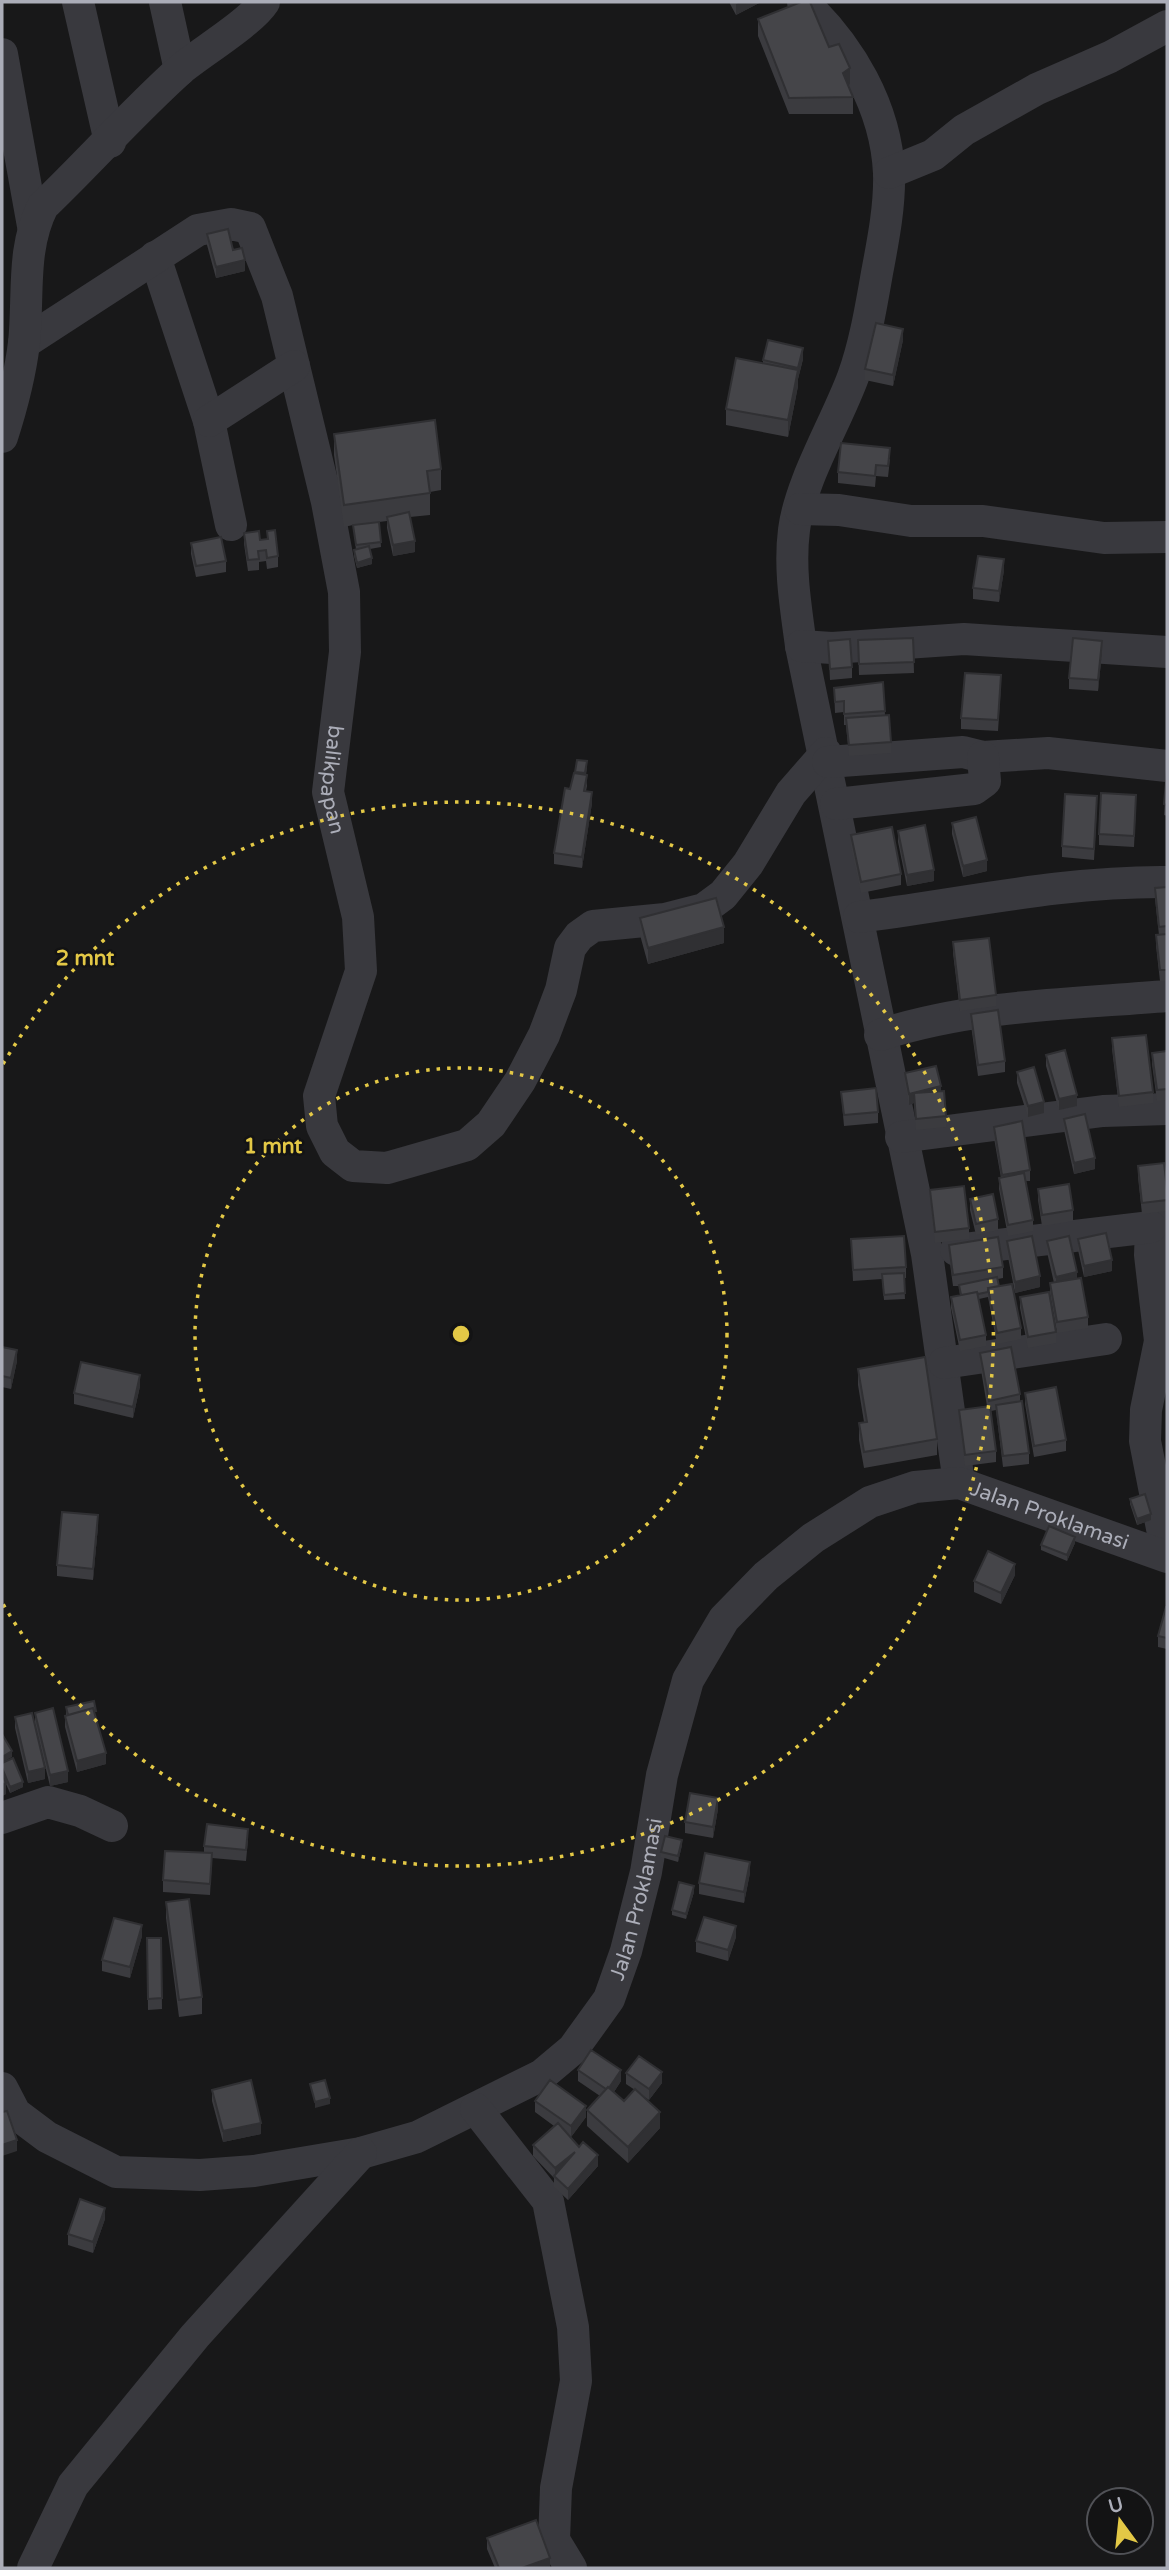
<svg xmlns="http://www.w3.org/2000/svg" width="1169" height="2570" font-family="'Varela Round',sans-serif">
<rect width="100%" height="100%" fill="#181819"/>
<g fill="none" stroke-linecap="round" stroke-linejoin="round">
<g stroke="#39393e" stroke-width="32">
<path d="M78,2L110,142"/>
<path d="M165,2L180,70"/>
<path d="M803,2C850,46 886,107 889,173C890,206 883,241 877,273C871,307 865,344 853,377C836,423 800,482 794,530C789,569 796,608 801,646L927,1254L959,1483"/>
<path d="M2,54L33,226"/>
<path d="M889,173L933,155L964,130L1037,89L1110,57L1167,26"/>
<path d="M155,257L209,421L231,525"/>
<path id="s1" d="M24,343L198,230L231,224L250,228L277,296L327,502L344,592L345,652L328,792L358,917L361,971L319,1096L322,1126L335,1152L353,1166L387,1168L467,1145L491,1124L520,1081L544,1035L561,990L570,948L579,936L593,926L665,919L704,909L723,895L748,864L791,793L826,753"/>
<path d="M209,421L294,366"/>
<path d="M2,437C12,406 20,376 24,343C29,297 21,249 43,206C89,162 133,112 181,69C203,51 251,22 264,2"/>
<path d="M800,509L839,510L911,521H983L1104,538L1167,537"/>
<path d="M801,646L832,648L964,639L1167,652"/>
<path d="M828,762L963,752L983,757L1048,753L1167,766"/>
<path d="M836,804L974,789L985,781L983,757"/>
<path d="M859,917C961,904 1064,881 1167,882"/>
<path d="M880,1035C973,1005 1070,1004 1167,996"/>
<path d="M901,1137L1103,1111L1167,1109"/>
<path d="M1167,1227H1151L1150,1255L1160,1341L1146,1410L1145,1441L1167,1554"/>
<path d="M956,1250L1151,1227"/>
<path d="M944,1363L1106,1339"/>
<path d="M2,1818L48,1802L80,1811L112,1826"/>
<path id="s2" d="M2,2088L15,2113L47,2137L116,2172L200,2175L254,2171L361,2153L417,2137L542,2075L573,2049L609,1999L626,1951L646,1872L662,1775L688,1680L724,1619L766,1576L813,1538L870,1502L915,1487L959,1483L1167,1557"/>
<path d="M476,2109L548,2201L573,2327L576,2381L556,2488L554,2540L571,2568"/>
<path d="M33,2568L73,2485L195,2336L361,2153"/>
</g>
</g>
<path fill="#3b3b3f" d="M729,2H761L736,15Z
M758,19L829,47L850,84L848,86L853,97V114H789L758,36Z
M207,234L233,250L245,271L216,278L207,245Z
M903,340L893,386L865,380V369Z
M803,359L798,379V386L788,437L726,425V409L763,363V360Z
M334,434L441,469V490L430,492V515L410,517L415,552L393,556L387,528V521L379,522L381,547L370,549L372,564L357,568L354,556V550H356L353,525L344,527L334,455Z
M890,459L888,477L876,476L875,487L838,483V472Z
M267,531L278,556V567L267,569L266,561L259,562V570L248,571L244,544V533L260,540L267,539Z
M191,543L226,561V572L196,577L191,554Z
M1004,570L999,602L973,599V588Z
M913,638L914,673L859,675L858,640Z
M828,641L852,667V678L830,680Z
M1102,652L1098,691L1069,689V678Z
M883,682L885,715L891,742V753L849,756L846,725H844V712L835,713L834,688Z
M1001,686L998,731L961,729V718Z
M577,760L587,767L586,775L587,786L586,791L592,803L582,868L554,864V853L575,773Z
M1167,770V816L1164,815Z
M1136,806L1134,847L1099,845V834Z
M1097,807L1094,860L1062,857V846Z
M952,823L987,871L963,877L952,834Z
M898,831L934,881L907,886L898,842Z
M851,835L901,874V885L861,893L851,846Z
M1167,887V981H1160L1156,946V935H1159L1155,899V888Z
M640,918L724,943L648,964L640,935Z
M953,942L996,995V1006L960,1011L953,953Z
M971,1014L1005,1061V1072L978,1076L971,1025Z
M1112,1038L1153,1092V1103L1119,1107L1112,1049Z
M1167,1051V1100L1157,1101L1152,1064V1053Z
M1046,1055L1077,1106L1059,1110L1046,1066Z
M1017,1072L1044,1113L1028,1117L1017,1083Z
M905,1073L941,1091L946,1116V1127L916,1130L914,1103L909,1105L905,1084Z
M841,1092L878,1112V1123L844,1126Z
M1064,1119L1095,1169L1074,1174L1064,1130Z
M994,1127L1030,1170V1181H1026L1033,1220V1231L1008,1236L999,1189V1178H1001L994,1138Z
M1138,1166L1167,1189V1211L1142,1214L1138,1177Z
M1038,1189L1073,1210V1221L1042,1226L1038,1200Z
M930,1190L969,1228V1239L935,1243L930,1201Z
M970,1199L998,1219V1230L976,1235L970,1210Z
M851,1239L906,1267V1278H904L905,1299L884,1300L882,1279L853,1281Z
M1078,1239L1112,1271L1084,1277L1078,1250Z
M1007,1241L1040,1287L1015,1293L1007,1252Z
M1047,1241L1077,1279L1088,1317V1328L1057,1333L1050,1294V1283H1054L1047,1252Z
M949,1245L1003,1267V1278L998,1279L999,1286L1021,1328V1339L997,1344L988,1297L979,1299L986,1335V1346L960,1351L951,1308V1297L960,1296L959,1286H953L949,1256Z
M1020,1297L1056,1332V1343L1028,1348L1020,1308Z
M2,1347L17,1361L11,1389L2,1387Z
M980,1353L1020,1394V1401L1029,1453V1464L1003,1467L996,1410L991,1411L996,1451V1462L965,1466L959,1421V1410L987,1406L980,1364Z
M858,1369L937,1439V1455L864,1468L859,1440V1423L864,1422L858,1385Z
M140,1386L133,1418L74,1404V1393Z
M1025,1393L1066,1440V1451L1034,1457L1025,1404Z
M1130,1499L1151,1520L1137,1525L1130,1504Z
M98,1526L93,1580L57,1576V1565Z
M1075,1543L1067,1561L1041,1550V1545Z
M1015,1575L1001,1604L974,1592V1581Z
M1167,1607V1649L1158,1647V1636Z
M66,1707L96,1716L106,1764L77,1772L65,1727V1716L66,1715Z
M35,1713L68,1782L50,1786L35,1724Z
M15,1717L45,1779L28,1783L15,1728Z
M2,1763L23,1787L10,1793L6,1784V1794L2,1796Z
M718,1809L713,1838L685,1833V1822Z
M248,1840L246,1861L212,1858L210,1895L163,1892V1880L204,1853V1846Z
M682,1845L678,1862L661,1857V1852Z
M750,1873L744,1903L699,1894V1883Z
M694,1892L686,1919L672,1915V1910Z
M166,1902L202,1997V2014L179,2017L166,1918Z
M142,1936L130,1978L102,1971V1960Z
M736,1937L728,1961L696,1952V1941Z
M147,1938H161L162,2009L148,2010Z
M578,2070L621,2081L614,2092L624,2101L635,2090L626,2084V2073L662,2083L649,2100L644,2097L660,2128L628,2163L587,2126V2110L600,2096L578,2081Z
M212,2090L261,2134L223,2142L212,2101Z
M535,2101L586,2117L571,2137L598,2166L568,2200L554,2187V2178L533,2156V2145L554,2126L535,2112Z
M105,2219L93,2253L68,2245V2234Z
M487,2538L550,2568H495L487,2549Z"/>
<path fill="#303033" d="M741,2H761L736,15V4Z
M850,68V84L843,89V73Z
M245,260V271L216,278V267Z
M903,329V340L893,386V375Z
M803,348V359L798,379V368Z
M798,370V386L788,437V420Z
M415,541V552L393,556V545Z
M372,558V564L357,568V563Z
M1004,559V570L999,602V591Z
M1102,641V652L1098,691V680Z
M592,792V803L582,868V857Z
M987,860V871L963,877V866Z
M934,870V881L907,886V875Z
M724,927V943L648,964V948Z
M941,1086V1097L914,1093V1103L909,1105V1094Z
M1077,1095V1106L1059,1110V1099Z
M1044,1102V1113L1028,1117V1106Z
M1095,1158V1169L1074,1174V1163Z
M1112,1260V1271L1084,1277V1266Z
M1077,1272V1283L1056,1288V1277Z
M1040,1276V1287L1015,1293V1282Z
M17,1350V1361L11,1389V1378Z
M140,1375V1386L133,1418V1407Z
M1151,1514V1520L1137,1525V1519Z
M98,1515V1526L93,1580V1569Z
M1075,1537V1543L1067,1561V1555Z
M1015,1564V1575L1001,1604V1593Z
M12,1751V1757L2,1763V1757Z
M106,1753V1764L77,1772V1761Z
M45,1768V1779L28,1783V1772Z
M68,1771V1782L50,1786V1775Z
M23,1782V1787L10,1793V1787Z
M6,1783V1794L2,1796V1785Z
M718,1798V1809L713,1838V1827Z
M682,1840V1845L678,1862V1856Z
M750,1862V1873L744,1903V1892Z
M694,1886V1892L686,1919V1914Z
M142,1925V1936L130,1978V1967Z
M736,1926V1937L728,1961V1950Z
M621,2070V2081L608,2101V2090Z
M662,2072V2083L649,2100V2089Z
M330,2098V2104L315,2108V2102Z
M586,2106V2117L571,2137V2126Z
M660,2112V2128L628,2163V2147Z
M261,2123V2134L223,2142V2131Z
M17,2140V2151L2,2156V2145Z
M575,2152L555,2177V2168Z
M598,2155V2166L568,2200V2189Z
M105,2208V2219L93,2253V2242Z
M550,2558V2568H522Z"/>
<path fill="#454549" stroke="#303033" stroke-width="2" d="M801,2H810L829,47L839,44L850,68L843,73L853,97L789,98L758,19Z
M228,229L233,250L242,248L245,260L216,267L207,234Z
M876,323L903,329L893,375L865,369Z
M768,340L803,348L798,368L763,360Z
M736,358L798,370L788,420L726,409Z
M435,420L441,469L427,471L430,493L344,505L334,434Z
M841,443L890,448L888,466L876,465L875,476L838,472Z
M409,512L415,541L393,545L387,517Z
M379,522L381,542L356,545L353,525Z
M275,530L278,556L267,558L266,550L258,551L259,559L248,560L244,533L259,531L260,540L268,539L267,531Z
M221,537L226,561L196,566L191,543Z
M369,546L372,558L357,563L354,550Z
M978,556L1004,559L999,591L973,588Z
M913,638L914,662L859,664L858,640Z
M1073,638L1102,641L1098,680L1069,678Z
M850,639L852,667L830,669L828,641Z
M965,673L1001,675L998,720L961,718Z
M883,682L885,711L844,714V701L835,702L834,688Z
M889,715L891,742L849,745L846,718Z
M577,760L587,761L585,773L575,772Z
M1167,770V805L1164,804Z
M574,773L587,775L584,791L592,792L582,857L554,853L565,788L570,789Z
M1101,793L1136,795L1134,836L1099,834Z
M1065,794L1097,796L1094,849L1062,846Z
M976,817L987,860L963,866L952,823Z
M925,825L934,870L907,875L898,831Z
M892,827L901,874L861,882L851,835Z
M1167,887V926L1159,927L1155,888Z
M716,898L724,927L648,948L640,918Z
M1167,934V970H1160L1156,935Z
M989,938L996,995L960,1000L953,942Z
M998,1010L1005,1061L978,1065L971,1014Z
M1146,1035L1153,1092L1119,1096L1112,1038Z
M1065,1050L1077,1095L1059,1099L1046,1055Z
M1167,1051V1089L1157,1090L1152,1053Z
M936,1066L941,1086L909,1094L905,1073Z
M1034,1067L1044,1102L1028,1106L1017,1072Z
M876,1088L878,1112L844,1115L841,1092Z
M944,1091L946,1116L916,1119L914,1093Z
M1085,1114L1095,1158L1074,1163L1064,1119Z
M1022,1121L1030,1170L1002,1175L994,1127Z
M1164,1163L1167,1189V1200L1142,1203L1138,1166Z
M1024,1173L1033,1220L1008,1225L999,1178Z
M1069,1184L1073,1210L1042,1215L1038,1189Z
M964,1186L969,1228L935,1232L930,1190Z
M993,1194L998,1219L976,1224L970,1199Z
M1106,1233L1112,1260L1084,1266L1078,1239Z
M904,1236L906,1267L853,1270L851,1239Z
M1032,1236L1040,1276L1015,1282L1007,1241Z
M1069,1236L1077,1272L1056,1277L1047,1241Z
M998,1237L1003,1267L953,1275L949,1245Z
M904,1273L905,1293L884,1295L882,1274Z
M997,1277L999,1286L988,1288V1292L978,1294L977,1292L961,1295L959,1285Z
M1081,1278L1088,1317L1057,1322L1050,1283Z
M1012,1284L1021,1328L997,1333L988,1288Z
M977,1292L986,1335L960,1340L951,1297Z
M1049,1292L1056,1332L1028,1337L1020,1297Z
M2,1347L17,1350L11,1378L2,1376Z
M1011,1347L1020,1394L989,1401L980,1353Z
M925,1357L937,1439L864,1452L859,1423L867,1422L858,1369Z
M81,1362L140,1375L133,1407L74,1393Z
M1056,1387L1066,1440L1034,1446L1025,1393Z
M1022,1401L1029,1453L1003,1456L996,1405Z
M990,1406L996,1451L965,1455L959,1410Z
M1145,1494L1151,1514L1137,1519L1130,1499Z
M62,1512L98,1515L93,1569L57,1565Z
M1049,1526L1075,1537L1067,1555L1041,1545Z
M988,1551L1015,1564L1001,1593L974,1581Z
M1166,1607H1167V1638L1158,1636Z
M94,1701L96,1711H94L93,1708L68,1715L66,1707Z
M53,1708L68,1771L50,1775L35,1713Z
M93,1708L106,1753L77,1761L65,1716Z
M32,1713L45,1768L28,1772L15,1717Z
M2,1734L12,1751L2,1757Z
M13,1758L23,1782L10,1787L2,1768V1763Z
M2,1774L6,1783L2,1785Z
M690,1793L718,1798L713,1827L685,1822Z
M207,1824L248,1829L246,1850L204,1846Z
M665,1836L682,1840L678,1856L661,1852Z
M165,1851L212,1853L210,1884L163,1880Z
M705,1853L750,1862L744,1892L699,1883Z
M679,1882L694,1886L686,1914L672,1910Z
M189,1899L202,1997L179,2000L166,1902Z
M704,1917L736,1926L728,1950L696,1941Z
M114,1918L142,1925L130,1967L102,1960Z
M147,1938H161L162,1998L148,1999Z
M591,2050L621,2070L609,2088L608,2087L606,2089L578,2070Z
M639,2056L662,2072L649,2089L626,2073Z
M251,2080L261,2123L223,2131L212,2090Z
M325,2080L330,2098L315,2102L310,2084Z
M550,2080L586,2106L571,2126L535,2101Z
M608,2087L624,2101L635,2089L660,2112L628,2147L587,2110Z
M7,2111L17,2140L2,2145V2112Z
M558,2123L579,2147L583,2142L598,2155L568,2189L554,2176L575,2152L555,2168L533,2145Z
M80,2199L105,2208L93,2242L68,2234Z
M536,2520L550,2558L522,2568H499L487,2538Z"/>
<g fill="none" stroke="#e3c846" stroke-width="3.5" stroke-dasharray="3.5 7">
<circle cx="461" cy="1334" r="266"/>
<path d="M3 1064A532 532 0 1 1 3 1604"/>
</g>
<g text-anchor="middle" stroke-width="5" stroke-linejoin="round" paint-order="stroke">
<g font-size="21" fill="#abadb8" stroke="#131314">
<text dy="7" stroke="none"><textPath href="#s1" startOffset="826">balikpapan</textPath></text>
<text dy="7" stroke="none"><textPath href="#s2" startOffset="1468">Jalan Proklamasi</textPath></text>
<text dy="7" stroke="none"><textPath href="#s2" startOffset="796">Jalan Proklamasi</textPath></text>
</g>
</g>
<circle cx="461" cy="1334" r="10" fill="#e3c846" stroke="#131314" stroke-width="3.5"/>
<g font-size="21" text-anchor="middle" font-weight="bold" fill="#e3c846" stroke="#131314" stroke-width="5" stroke-linejoin="round" paint-order="stroke">
<text x="85" y="965">2 mnt</text>
<text x="273" y="1153">1 mnt</text>
</g>
<rect width="1169" height="2570" fill="none" stroke="#abadb8" stroke-width="7"/>
<g transform="translate(1120 2521) rotate(345)"><circle r="33" fill="#131314" stroke="#505156" stroke-width="2"/>
<path d="M0-5L12 26L0 18L-12 26Z" fill="#e3c846"/>
<text y="-10" font-size="19" font-weight="bold" text-anchor="middle" fill="#abadb8">U</text>
</g>
</svg>
